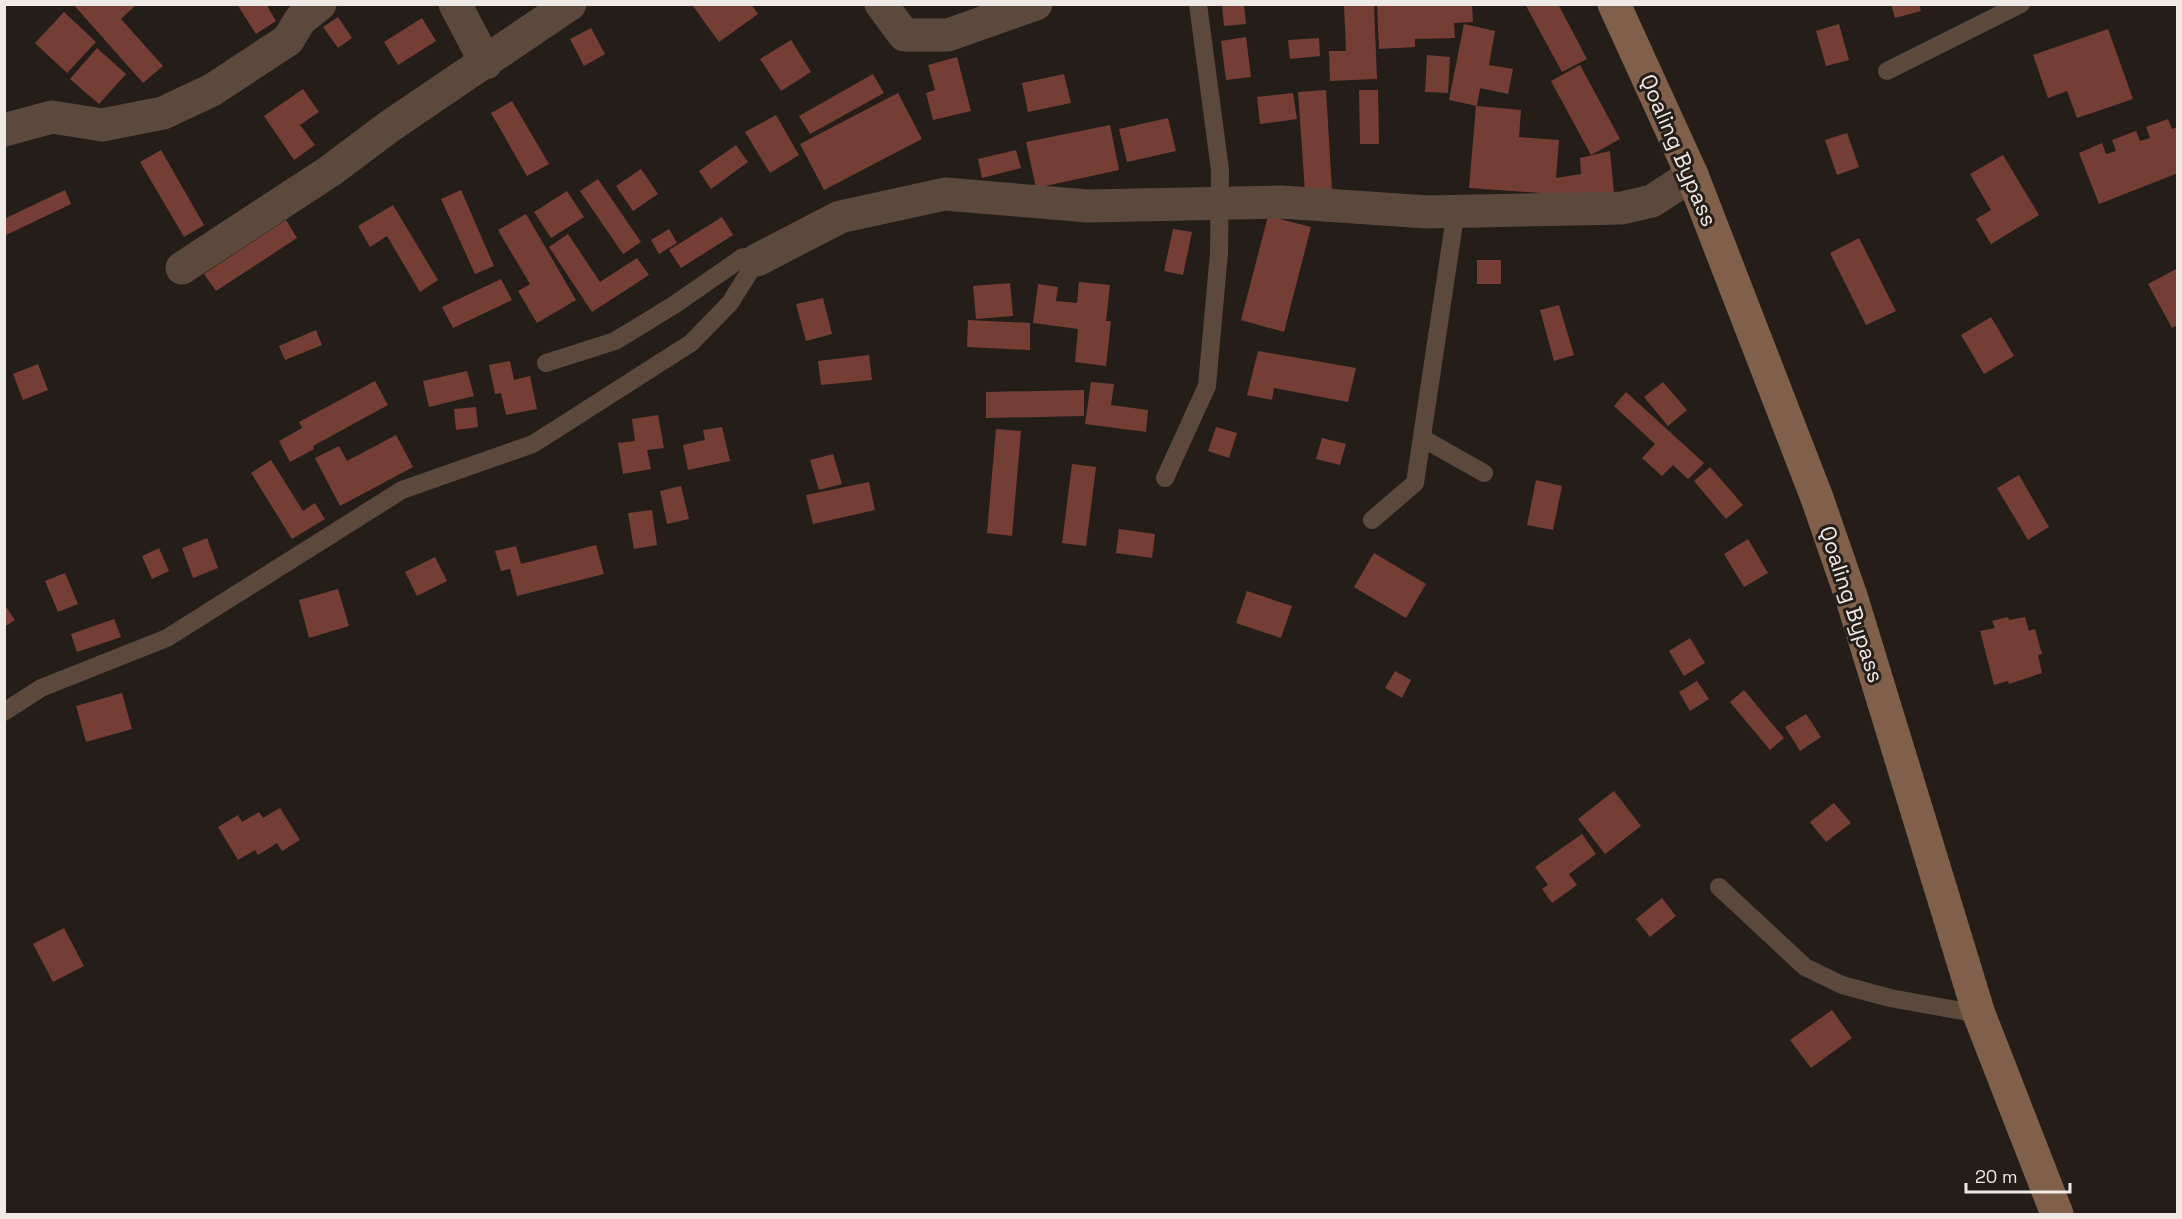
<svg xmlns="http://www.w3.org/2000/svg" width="2182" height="1219" font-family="'Space Grotesk',sans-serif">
<rect width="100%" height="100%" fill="#251e18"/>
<path fill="#743e35" d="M73,4H137L121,19L163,66L143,83Z
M237,4H266L276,21L256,34Z
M751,4L758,14L719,42L693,6Z
M1344,4H1374L1377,79L1330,81L1329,51H1346Z
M1377,4H1472L1473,22L1454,23L1455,38L1415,39V47L1379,49Z
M1525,4H1558L1587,59L1562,72Z
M1891,4H1919L1921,11L1895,18Z
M1222,5H1244L1246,24L1224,26Z
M64,12L96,42L67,73L35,43Z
M338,17L352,38L338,48L323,27Z
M422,18L436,41L398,65L384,42Z
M1464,24L1495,31L1489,65L1513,69L1508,94L1480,88L1477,106L1449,100Z
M1839,24L1849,60L1826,66L1816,31Z
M591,28L605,54L584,66L570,39Z
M2108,29L2133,99L2077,118L2067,91L2048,98L2033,55Z
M1246,37L1251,77L1226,80L1221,41Z
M1319,38L1320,56L1290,59L1288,40Z
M791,40L811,72L781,91L760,59Z
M97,48L126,74L99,104L70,79Z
M1427,55L1450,57L1448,93L1425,92Z
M957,57L971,111L933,120L926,93L935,90L928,65Z
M1580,65L1620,139L1591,155L1551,81Z
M873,74L884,93L810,134L799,116Z
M1064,74L1071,103L1028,112L1022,83Z
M303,89L319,112L300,125L315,145L294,160L264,116Z
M1326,90L1332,190L1305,192L1298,92Z
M1359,90H1378L1379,144H1360Z
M898,93L922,139L824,190L800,144Z
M1293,93L1297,119L1260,124L1257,97Z
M512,101L549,164L527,176L491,113Z
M1476,106L1521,110L1519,137L1559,140L1556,178L1581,174L1580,158L1610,151L1614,194L1539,199L1540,193L1469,188Z
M776,115L799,155L770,173L745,132Z
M1168,118L1176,151L1127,162L1119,129Z
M2168,119L2172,129L2178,127V173L2099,204L2079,153L2102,143L2106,154L2116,151L2112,140L2136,131L2140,141L2150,138L2146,127Z
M1110,125L1119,170L1036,188L1026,142Z
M1847,133L1859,167L1837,175L1825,140Z
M736,145L748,162L711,189L699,171Z
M161,150L204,225L184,237L140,162Z
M1016,150L1021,168L982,178L978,159Z
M2003,155L2039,215L1991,244L1976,219L1991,210L1970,174Z
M641,169L658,194L633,211L616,186Z
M598,179L641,242L623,254L580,191Z
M65,190L71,204L4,236V219Z
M461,190L494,266L475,274L441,199Z
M567,191L584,217L551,238L534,212Z
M393,205L438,280L420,292L387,236L370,247L358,226Z
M526,214L576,300L537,323L518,291L530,284L498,230Z
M1268,216L1311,227L1284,332L1241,320Z
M722,217L733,235L681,268L669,250Z
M286,220L297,238L216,291L204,274Z
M669,229L677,243L659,254L651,240Z
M1173,229L1192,232L1183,275L1164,271Z
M568,234L600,282L637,258L649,275L592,312L549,247Z
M1859,238L1896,311L1866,325L1830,253Z
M1477,260H1501V284H1477Z
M2178,268V325L2172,328L2148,284Z
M501,279L512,300L453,328L442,307Z
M1079,282L1110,285L1106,321H1111L1106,366L1075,362L1078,329L1033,323L1038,284L1058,287L1056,301L1077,303Z
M1010,283L1013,316L976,319L973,286Z
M823,298L832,334L806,341L796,304Z
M1559,305L1574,355L1554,361L1540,310Z
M1991,317L2014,356L1984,374L1961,335Z
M968,320L1030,323V350L967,347Z
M316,330L322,345L285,360L279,346Z
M1258,351L1356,368L1348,402L1274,388L1272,400L1247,395Z
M869,355L872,380L821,385L818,361Z
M510,361L514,380L530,376L537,409L506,415L501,393L495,394L489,365Z
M38,364L48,390L23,400L13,374Z
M467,371L474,396L429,407L423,381Z
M375,381L388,405L313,446L314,449L290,462L279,441L302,428L299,422Z
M1091,382L1114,384L1111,405L1148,410L1146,432L1085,424Z
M1663,382L1687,410L1668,426L1644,397Z
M1084,390V416L986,418V392Z
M1626,392L1704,463L1688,479L1673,465L1662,476L1642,458L1655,444L1614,406Z
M476,407L478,427L456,430L454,409Z
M658,415L664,448L647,450L651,469L623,474L618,443L635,441L632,419Z
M722,427L730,461L688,470L683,445L705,440L703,430Z
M1216,427L1237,433L1229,458L1208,451Z
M996,429L1021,431L1012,536L987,533Z
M396,435L413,467L340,506L315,458L339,446L347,461Z
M1322,438L1346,444L1340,465L1316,459Z
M833,454L842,484L819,490L810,460Z
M271,460L303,511L315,503L325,519L292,539L251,473Z
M1072,464L1096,467L1086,546L1062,543Z
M1710,467L1743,505L1726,519L1694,481Z
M2019,475L2049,527L2028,540L1997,488Z
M1536,480L1562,486L1553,530L1527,525Z
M869,482L875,510L813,524L806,495Z
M681,486L689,519L667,524L660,491Z
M652,510L657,545L634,549L628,513Z
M1119,529L1155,534L1152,558L1116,553Z
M207,538L218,568L193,578L182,548Z
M1748,539L1768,573L1744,587L1724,554Z
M596,545L604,574L517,596L510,569L501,571L495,551L516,546L521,564Z
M159,548L169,571L152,579L142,556Z
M1374,553L1426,584L1406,618L1354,587Z
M435,557L447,581L417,596L405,572Z
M65,573L78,604L58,612L45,581Z
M338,589L349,626L309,638L299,600Z
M1247,591L1292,606L1281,638L1236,623Z
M4,604L15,620L4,627Z
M2008,617L2009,620L2025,617L2029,631L2035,629L2042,654L2038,655L2042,673L2009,684L2008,681L1994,685L1980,631L1995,628L1992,621Z
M114,619L121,637L77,652L71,634Z
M1690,638L1705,663L1684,676L1669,651Z
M1395,671L1411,680L1402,698L1385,688Z
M1697,681L1709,699L1690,711L1679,692Z
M1744,690L1784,738L1770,750L1730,702Z
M122,693L132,729L86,742L76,706Z
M1806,714L1821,737L1800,751L1785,727Z
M1614,791L1641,826L1605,854L1578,819Z
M1834,803L1851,823L1826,842L1810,822Z
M280,808L300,840L282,851L277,843L258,855L255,850L238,860L218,827L238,815L242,822L259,812L263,818Z
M1582,834L1596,854L1569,874L1577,885L1552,903L1542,889L1548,885L1535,867Z
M1662,898L1676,916L1650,937L1636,919Z
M64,928L84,966L53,982L33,944Z
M1832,1010L1852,1038L1811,1068L1790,1040Z"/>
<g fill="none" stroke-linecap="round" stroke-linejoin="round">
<path stroke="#5d493b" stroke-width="18" d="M1887,71L2021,4
M1422,438L1484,473
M1165,478L1207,386L1219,253L1220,170L1198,4
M1372,520L1415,483L1456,210
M4,712L41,688L167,638L402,490L533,444L691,343L730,303L757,260L743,257L674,305L615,341L546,363
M1719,887L1805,967L1842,985L1890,998L1979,1014"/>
<path stroke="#5d493b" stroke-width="33" d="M455,4L486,63
M881,4L904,35H948L1036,4
M4,130L52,117L102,125L163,113L212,90L288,40L300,20L320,4
M757,260L840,217L945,194L1088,206L1281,202L1427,212L1622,208L1652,201L1692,175
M182,268L330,171L390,126L570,4"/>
<path stroke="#80604a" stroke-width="33" d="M1614,4L1692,175L1817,498L1852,599L1979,1014L2057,1214"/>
</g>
<g text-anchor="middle" stroke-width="6" stroke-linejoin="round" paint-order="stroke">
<g font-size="22" fill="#eee9e4" stroke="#251e18">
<text transform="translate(1679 150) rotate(67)" y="8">Qoaling Bypass</text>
<text transform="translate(1852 604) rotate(72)" y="8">Qoaling Bypass</text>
</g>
</g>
<rect width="2182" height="1219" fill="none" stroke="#eee9e4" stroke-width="12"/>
<path d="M1966 1183v9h104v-9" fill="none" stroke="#eee9e4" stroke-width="3"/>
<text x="1975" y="1183" font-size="18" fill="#eee9e4" stroke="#251e18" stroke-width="4.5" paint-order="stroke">20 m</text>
</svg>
